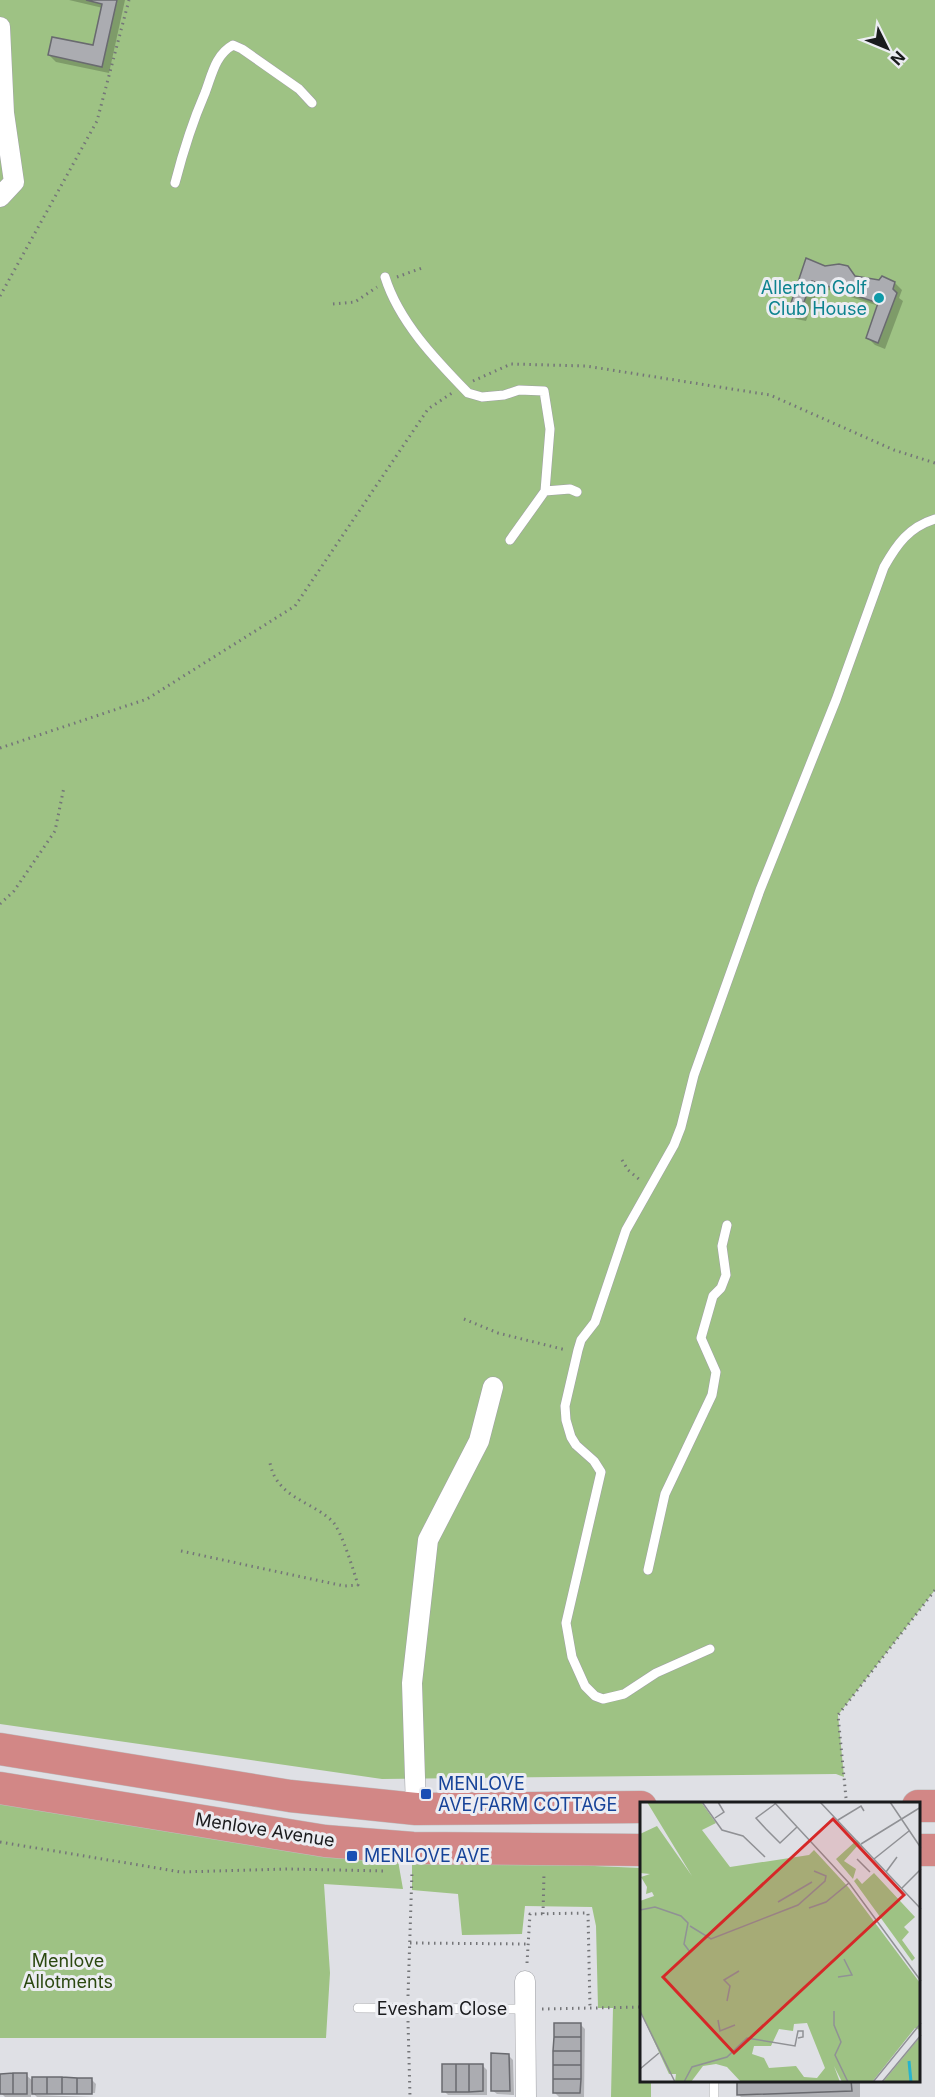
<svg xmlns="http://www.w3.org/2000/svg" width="935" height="2097" font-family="Inter,sans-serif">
<rect width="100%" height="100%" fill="#dfe0e5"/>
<path fill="#9ec284" d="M0,0H935V1590L838,1715L844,1777L836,1774L382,1779L0,1724Z
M0,1802L397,1855L403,1889L324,1884L330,1973L326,2038H0Z
M412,1858L641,1868V2080L651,2081V2097H611L613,2008H598L596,1926L592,1907L525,1906L522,1934L462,1935L458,1894L412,1890Z"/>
<path fill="#0003" d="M69,0H125L109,73L56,62L49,55L94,47L103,8Z
M807,260L825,267L847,268L857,278L895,283L902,290L899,298L903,301L885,349L875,345L868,338L879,306L819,287L806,321L796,319L789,312Z
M580,2024L585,2029L584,2097H559L554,2092Z
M508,2055L513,2060L514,2095L497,2094L492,2090Z
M482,2065L487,2070V2095H448L444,2091Z
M26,2075L34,2082L91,2079L96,2084L95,2093L36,2092V2095L95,2097H37L31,2091V2097H5L1,2093Z
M738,2080H877V2082H860V2097H741L739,2095Z"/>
<path fill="#abacb1" stroke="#696a6f" stroke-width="1.5" d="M86,0H117L102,67L48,55L52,37L93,45L102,4Z
M806,258L825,266L839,264L848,266L855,276L879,280L882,276L895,282L893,289L897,293L878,343L866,338L878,303L812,281L799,315L788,312Z
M554,2023H581V2037H554Z
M554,2037H581V2051H553Z
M553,2051H581V2065H553Z
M491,2053L509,2054L510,2091H491Z
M442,2064H456V2092H442Z
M456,2064H469V2092H456Z
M469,2064H483V2091L469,2092Z
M553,2065H581V2079H553Z
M13,2073H27V2094H13Z
M13,2073V2094H0V2074Z
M32,2077H47V2094H32Z
M47,2077H62V2094H47Z
M62,2077L77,2078V2094H62Z
M77,2078H92V2094H77Z
M553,2079H581L580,2093H553Z
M737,2080H851L852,2091L737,2095Z"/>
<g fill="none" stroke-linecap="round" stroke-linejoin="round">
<g stroke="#9fa0a5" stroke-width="10">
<path id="service" d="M175,183C183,152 192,123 205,93C212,75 215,55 233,45L242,49L299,89L312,103
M385,277C399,322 436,360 468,393L482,397L504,395L519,390L544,391L550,429L545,491L510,540
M545,491L570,489L577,492
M648,1570L665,1494L712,1395L716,1372L701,1338L713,1296L721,1288L726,1275L722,1246L727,1225
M710,1649L656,1673L624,1694L603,1699L595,1696L585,1686L572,1657L566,1623L601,1472L594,1461L576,1445L571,1437L566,1420L565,1406L578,1350L581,1340L595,1322L626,1230L674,1145L681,1127L694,1075L760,890L836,700L884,567C897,544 909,527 935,519
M358,2008L526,2009
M714,2080V2097"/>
</g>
<g stroke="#9fa0a5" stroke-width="21">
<path id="minor" d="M0,27L4,113L14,182L0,197
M416,1809L412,1683L428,1540L479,1441L493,1387
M525,1981L526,2097"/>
</g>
<g stroke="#bfbfc0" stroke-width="33">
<path id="trunk" d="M0,1749L290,1796L416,1809L641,1807
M0,1788L325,1841L413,1848L641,1850
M918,1806H935
M918,1850H935"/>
</g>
<path stroke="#747578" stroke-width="3" stroke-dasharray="1.5 4.5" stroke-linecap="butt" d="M397,277L422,268
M0,296L97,121L129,0
M333,304L355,302L377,287
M473,381L511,364L586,366L770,395L894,450L935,463
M0,748L147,699L295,606L428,409L452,393
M0,904L14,891L55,831L64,787
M622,1160L628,1170L640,1180
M464,1319L498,1333L566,1350
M181,1551L344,1586L358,1585C354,1572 341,1529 332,1521C310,1500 277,1498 270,1463
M846,1798L838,1715L935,1590
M0,1842L181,1872L287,1869L383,1871
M543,1914L544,1873
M410,1943L528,1944
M527,1963L530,1914L588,1913L590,2008
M408,1996L412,1871
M542,2009L641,2007
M408,2021L410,2097"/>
<use href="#service" stroke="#fff" stroke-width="9"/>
<use href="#minor" stroke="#fff" stroke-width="20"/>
<use href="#trunk" stroke="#d28786" stroke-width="32"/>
</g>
<circle fill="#0f9aa8" stroke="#ecedf2" stroke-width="2" cx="879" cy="298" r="6"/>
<g fill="#1a4fb4" stroke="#ecedf2" stroke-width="2">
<rect x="420" y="1788" width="12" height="12" rx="3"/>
<rect x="346" y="1850" width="12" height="12" rx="3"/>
</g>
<g text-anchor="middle" stroke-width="6" stroke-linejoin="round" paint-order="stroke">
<g font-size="18" fill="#0d838f" stroke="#ecedf2" text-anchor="end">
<text x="867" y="294">Allerton Golf<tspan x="867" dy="21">Club House</tspan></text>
</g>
<g font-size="18" fill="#164399" stroke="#ecedf2" text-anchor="start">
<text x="438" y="1790">MENLOVE<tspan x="438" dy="21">AVE/FARM COTTAGE</tspan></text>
<text x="364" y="1862">MENLOVE AVE</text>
</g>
<g font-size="18" fill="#1a1b1d" stroke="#ecedf2">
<text transform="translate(265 1830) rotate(9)" y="6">Menlove Avenue</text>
<text x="442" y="2015">Evesham Close</text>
</g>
<g font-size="18" fill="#2b4810" stroke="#ecedf2">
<text x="68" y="1967">Menlove<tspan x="68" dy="21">Allotments</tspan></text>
</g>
</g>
<g transform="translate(640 1802)">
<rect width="280" height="280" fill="#dfe0e5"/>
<path d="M7,0H61L76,21L62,28L90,65L169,53L174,48L209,86L280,181V228L275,226L232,280H202L194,264L200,280H101L87,265L76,262L63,264L51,280H35L36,272H29L0,209V99L14,94L12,90L6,92L7,85L1,75L10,72L0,71V32L17,24L52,74ZM167,221L185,266L177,276L164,275L156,264L129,266L124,256L112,252L114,244H131L139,227L153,229L154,222ZM217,38L220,41L204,59L216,67L213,77L196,57ZM234,71L275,115L264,125L269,130L262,138L275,156L272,159L214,79L217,76L222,82ZM280,235V280H243Z" fill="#9ec284" fill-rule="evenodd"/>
<path fill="none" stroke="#26b4ce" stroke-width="3" d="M269,259L271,280"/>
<path fill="none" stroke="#909195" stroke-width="1.5" d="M62,0L82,28L103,34L125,55M134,0L209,81L281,179M180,0L281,107M250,0L281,46M135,2L116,16L126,27L140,41L157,25M75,16L84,10L78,0M198,18L221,4L224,9M221,42L281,5M217,57L230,70M234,57L269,29M246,70L257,55M262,86L281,67M138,100L172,80M169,106L186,100L209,81M0,108L15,105L41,114L48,121L44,142L50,150M50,124L71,137L158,103L185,79L186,74L174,69M198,175L212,173L204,157M87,199L90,184L84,178L99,169M0,209L35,280M194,209V223L201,240L195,253L208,280M78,218L80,229L95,223M0,267L19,251M44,280L52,265L87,255L107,236L155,244L158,229H163V235L158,236M233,280L281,221M242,280L281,233"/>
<path fill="#d62828" fill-opacity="0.15" stroke="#d62828" stroke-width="3" d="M193,17L264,93L94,251L23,175Z"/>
<rect width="280" height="280" fill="none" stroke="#1a1b1d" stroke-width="3"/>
</g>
<g transform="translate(887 48) rotate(133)" stroke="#ecedf2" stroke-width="4.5" paint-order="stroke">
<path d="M0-4.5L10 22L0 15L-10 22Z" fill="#1a1b1d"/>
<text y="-9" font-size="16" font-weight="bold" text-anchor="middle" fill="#1a1b1d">N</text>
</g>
</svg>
